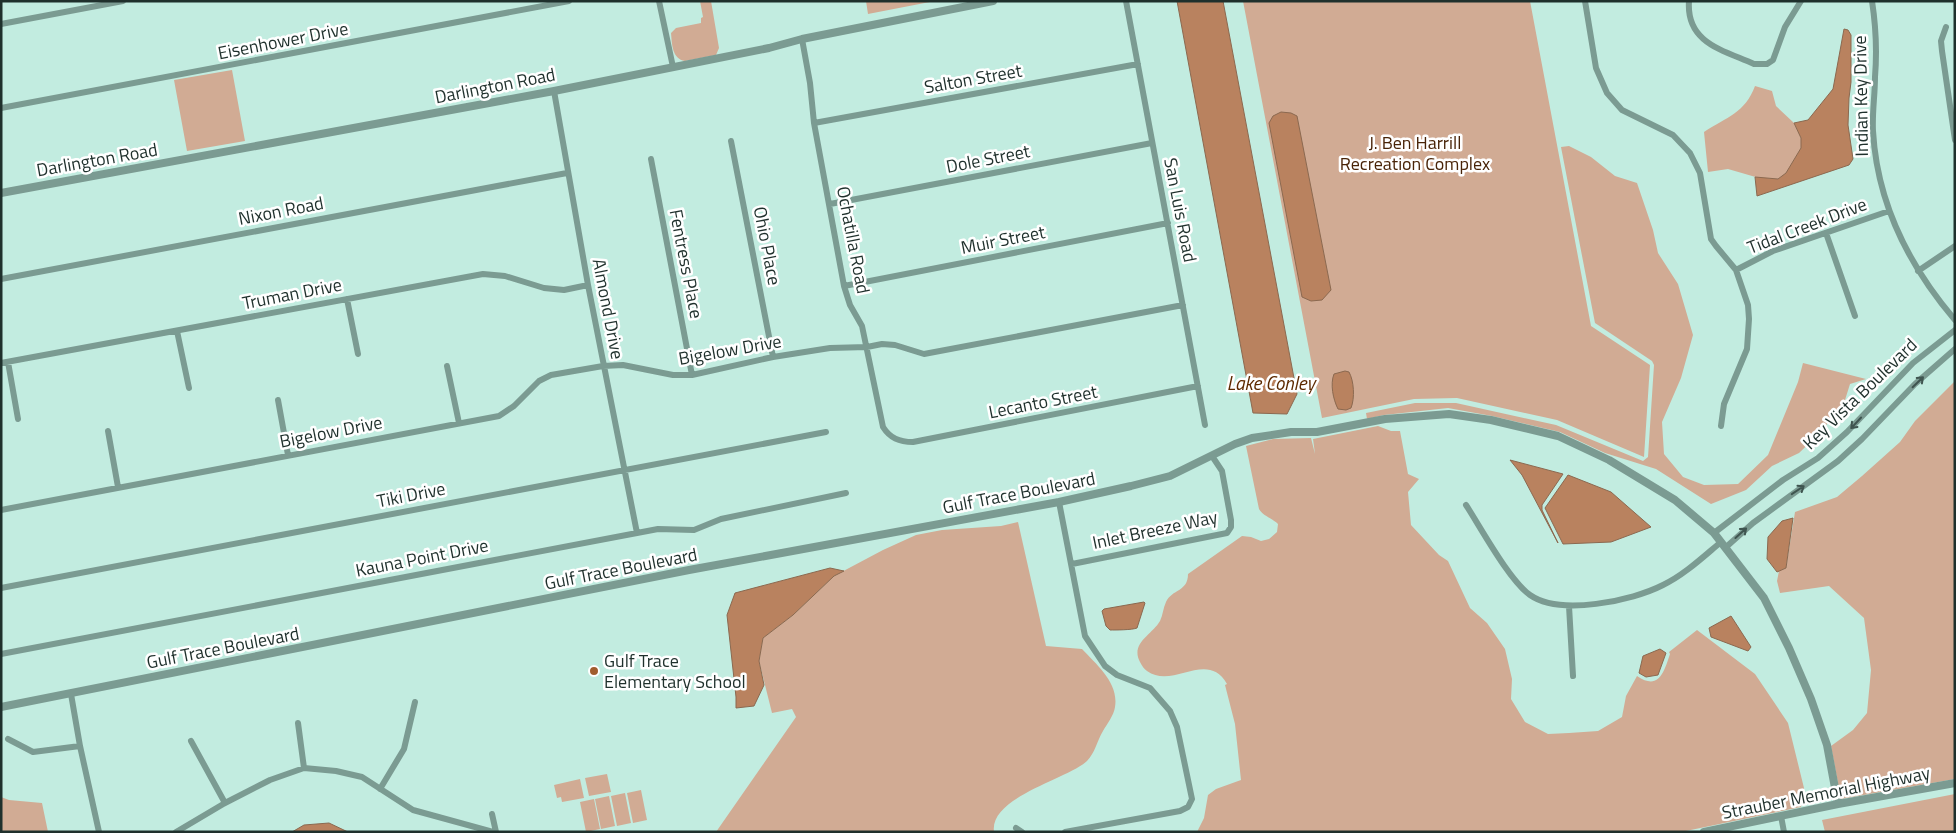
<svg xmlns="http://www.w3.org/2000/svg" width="1956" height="833" font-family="'Titillium Web',sans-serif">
<rect width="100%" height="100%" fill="#c2ece0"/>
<path fill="#d1ab94" d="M700,1H711L719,48L716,55L685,61C672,59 672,44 671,33L676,28L701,23V18L703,17Z
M866,1H935L868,14Z
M1243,1H1530L1591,326L1650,365L1644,457L1557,420L1457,398L1414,399L1322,418Z
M232,70L245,141L187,151L174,80Z
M1755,86L1772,91L1776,106L1794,123L1801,138V148L1786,174L1778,179L1759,178L1728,169L1708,172L1704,132C1727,117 1745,113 1755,86Z
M1569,146L1591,157L1615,176L1637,183L1653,230L1658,253L1678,284L1693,335L1681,378L1662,422L1664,454L1683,477L1704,485L1738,484L1768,455L1798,382L1803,363L1866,379L1850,384L1845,400L1821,432L1799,453L1772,466L1746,490L1711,504L1656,469L1605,453L1560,432L1492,416L1448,408L1384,415L1367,419L1366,413L1415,403H1456L1556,425L1643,461L1648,457L1654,365L1652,361L1595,323L1561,147Z
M1955,381V779L1841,799L1831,746L1853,730L1867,713L1871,670L1864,618L1829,586L1780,593L1777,581L1779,571L1786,568L1795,512L1837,497L1862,476L1900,442L1915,421Z
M1378,426L1391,431H1400L1408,474L1419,479L1408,492L1411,525L1439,555L1448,561L1470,608L1487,623L1505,649L1512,679L1511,699L1525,722L1548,734L1569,733L1598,731L1622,717L1626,696L1637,676C1659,691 1664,672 1670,654L1669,652L1697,630L1755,674L1788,723L1804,788L1801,807L1681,832H1197L1204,818L1208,795L1216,789L1241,780L1235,724L1225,685L1227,684C1207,649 1173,690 1147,671C1144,669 1142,666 1140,662C1130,643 1152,635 1160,621C1163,615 1163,608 1166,602C1172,589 1188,592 1188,574L1242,536L1251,537L1261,541L1269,539L1277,532L1278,524C1272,518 1263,516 1259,509L1246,446L1273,439L1311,438L1315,454L1313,439Z
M1018,522L1046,646L1082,649C1097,665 1119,683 1115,707C1114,715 1107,724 1103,731C1097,741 1095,753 1087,761C1066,780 989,797 994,832H716L796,717L792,709L772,713L759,661L763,638L793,615L834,576L883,550L916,535L942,530L1001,526Z
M607,774L611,792L589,796L585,778Z
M580,779L584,798L562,802L561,797L557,798L554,785Z
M641,790L647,820L633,823L627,793Z
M625,793L631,823L617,826L611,796Z
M1955,794V832H1825L1822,820Z
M609,796L615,826L601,829L595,799Z
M1,797L9,800L42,803L48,832H1Z
M594,799L600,829L586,832L580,802Z"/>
<path fill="#b9825f" stroke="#8b6950" d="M1177,1H1223L1297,394L1287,414L1253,413Z
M1844,29L1848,30L1851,35V82L1849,98L1848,125L1853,159L1849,165L1757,196L1755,177L1778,179L1786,173L1801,148V138L1794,123L1808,120L1833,89Z
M1281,112L1291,113L1297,116L1331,290L1322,300L1311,301L1302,297L1269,123L1273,116Z
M1345,371L1349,372C1354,381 1355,398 1351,408L1346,410L1338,409C1333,399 1330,384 1334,374Z
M1510,460L1563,474L1542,505V510L1558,543L1522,475Z
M1568,475L1611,492L1651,527L1611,542L1563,544L1545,508Z
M1793,518L1786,568L1777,572L1767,559L1768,537L1782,521Z
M830,568L844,571L834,576L793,615L763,638L759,661L764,685L754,706L736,708V697L727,615L735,593Z
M1144,602L1145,603L1137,628C1132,630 1116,630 1110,630L1106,626L1102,611L1104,609Z
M1731,616L1751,647L1748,651L1711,637L1709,628Z
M1660,649L1666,653L1658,675L1646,677L1639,673L1643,656Z
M329,823L348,832H292L304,825Z"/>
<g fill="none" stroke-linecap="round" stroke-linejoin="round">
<path stroke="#7b9b92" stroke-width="6" d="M659,1L673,67
M1126,1L1205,425
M1585,1L1596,68L1607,93L1622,110L1673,135L1690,153L1700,173L1711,239L1716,246L1736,270L1748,305L1749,319L1747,349L1724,404L1721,426
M1689,1C1686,43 1723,50 1754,64H1767L1773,60L1785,27L1801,1
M1872,1C1876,27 1877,52 1875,77C1875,95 1872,113 1873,131C1877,202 1909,266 1955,320
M1,24L123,1
M1946,27L1941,41L1942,51L1955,140
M802,39L810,83L814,123L844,286L850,305L862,326L883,427C890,438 899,442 913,442L1198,386
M554,91L588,285L637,533
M1,108L569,1
M814,123L1138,64
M731,141L773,357
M651,159L692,375
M830,204L1152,143
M1826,233L1855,316
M1736,270L1773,251L1889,211
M1918,271L1955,246
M1,279L567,173
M844,286L1168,223
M347,299L358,354
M177,331L189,388
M8,362L18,419
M1,363L483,274L505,276L544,288L564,290L588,285
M447,366L459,423
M278,400L288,455
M108,431L118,487
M1059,502L1085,636L1105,666L1117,675L1150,688L1170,711L1177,727L1192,799L1188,807L1180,811L1065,832
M1466,505C1481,528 1509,580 1530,595C1560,616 1632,601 1663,585C1684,575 1703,557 1721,542
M1,510L499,416L514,406L539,381L551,375L603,366L623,365L673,375H692L773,357L830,348L867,347L882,344L895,345L924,354L1183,305
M1714,533L1783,480L1818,458L1847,432L1913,363L1955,330
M1725,548L1753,523L1838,461L1862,439L1915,384L1955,349
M1072,564L1227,533L1231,527V520L1222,471L1212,456
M1,588L826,432
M1569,606L1573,676
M1,654L637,533L658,529L694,530L721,519L846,493
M71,694L80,746L99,832
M298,723L304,768
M8,739L33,752L80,746
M191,741L225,803
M380,789L404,749L415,702
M492,814L496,832
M1781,816L1784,832
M1016,828L1022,832
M176,832L225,803L270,780L304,768L336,771L362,777L413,810L493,832"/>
<path stroke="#7b9b92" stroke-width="8" d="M1,193L554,91L769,48L802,39L993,1
M1,707L689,570L1059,502L1131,486L1170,476L1235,444L1252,438L1291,432H1317L1385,419L1449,414L1491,420L1558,436L1609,460L1675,500L1714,533L1764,598L1789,648L1811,699L1827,745L1838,804
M1704,832L1838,804L1955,783"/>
</g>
<defs><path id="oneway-shaft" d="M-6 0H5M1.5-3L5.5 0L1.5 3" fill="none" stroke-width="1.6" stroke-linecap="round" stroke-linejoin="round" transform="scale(1.25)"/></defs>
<g stroke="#3f5550">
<use href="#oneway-shaft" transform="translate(1918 382) rotate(-44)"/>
<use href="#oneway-shaft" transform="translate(1856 423) rotate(133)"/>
<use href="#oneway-shaft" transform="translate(1798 490) rotate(-34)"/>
<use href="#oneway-shaft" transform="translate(1741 533) rotate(-42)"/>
</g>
<circle fill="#a15d2e" stroke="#fff" stroke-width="2" cx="594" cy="671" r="5"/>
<g text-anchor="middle" stroke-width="5" stroke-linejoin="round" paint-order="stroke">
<g font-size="18" fill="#1f302c" stroke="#fff">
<text transform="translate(283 41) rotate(-11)" y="6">Eisenhower Drive</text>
<text transform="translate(973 79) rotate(-10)" y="6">Salton Street</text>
<text transform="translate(495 86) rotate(-11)" y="6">Darlington Road</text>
<text transform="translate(1861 96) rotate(-91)" y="6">Indian Key Drive</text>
<text transform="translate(988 159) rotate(-11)" y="6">Dole Street</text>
<text transform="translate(97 160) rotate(-10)" y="6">Darlington Road</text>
<text transform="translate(1180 210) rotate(79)" y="6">San Luis Road</text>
<text transform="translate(281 211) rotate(-11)" y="6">Nixon Road</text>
<text transform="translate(1807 226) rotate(-21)" y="6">Tidal Creek Drive</text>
<text transform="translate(853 240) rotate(79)" y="6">Ochatilla Road</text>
<text transform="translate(1003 240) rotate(-11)" y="6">Muir Street</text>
<text transform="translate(767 246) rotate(79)" y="6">Ohio Place</text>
<text transform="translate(686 264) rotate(79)" y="6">Fentress Place</text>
<text transform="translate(292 294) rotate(-11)" y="6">Truman Drive</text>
<text transform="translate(608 309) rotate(79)" y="6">Almond Drive</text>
<text transform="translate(730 350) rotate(-10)" y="6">Bigelow Drive</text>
<text transform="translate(1860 394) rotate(-44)" y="6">Key Vista Boulevard</text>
<text transform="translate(1043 402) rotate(-11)" y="6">Lecanto Street</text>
<text transform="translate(331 432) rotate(-11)" y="6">Bigelow Drive</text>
<text transform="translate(1019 493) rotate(-11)" y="6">Gulf Trace Boulevard</text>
<text transform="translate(411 495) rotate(-11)" y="6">Tiki Drive</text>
<text transform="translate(1155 530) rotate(-12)" y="6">Inlet Breeze Way</text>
<text transform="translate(422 558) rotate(-11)" y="6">Kauna Point Drive</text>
<text transform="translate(621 569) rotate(-11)" y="6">Gulf Trace Boulevard</text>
<text transform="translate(223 648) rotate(-11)" y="6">Gulf Trace Boulevard</text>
<text transform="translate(1826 793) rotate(-11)" y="6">Strauber Memorial Highway</text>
</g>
<g font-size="18" fill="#482307" stroke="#fff">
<text x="1415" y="149">J. Ben Harrill<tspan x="1415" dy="21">Recreation Complex</tspan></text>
</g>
<g font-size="18" fill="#1f302c" stroke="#fff" text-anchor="start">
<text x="604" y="667">Gulf Trace<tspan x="604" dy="21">Elementary School</tspan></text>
</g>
<g font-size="19" font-style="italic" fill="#5d2a00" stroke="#fff">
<text x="1271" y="390">Lake Conley</text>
</g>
</g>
<rect width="1956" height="833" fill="none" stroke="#1f302c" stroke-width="5"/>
</svg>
